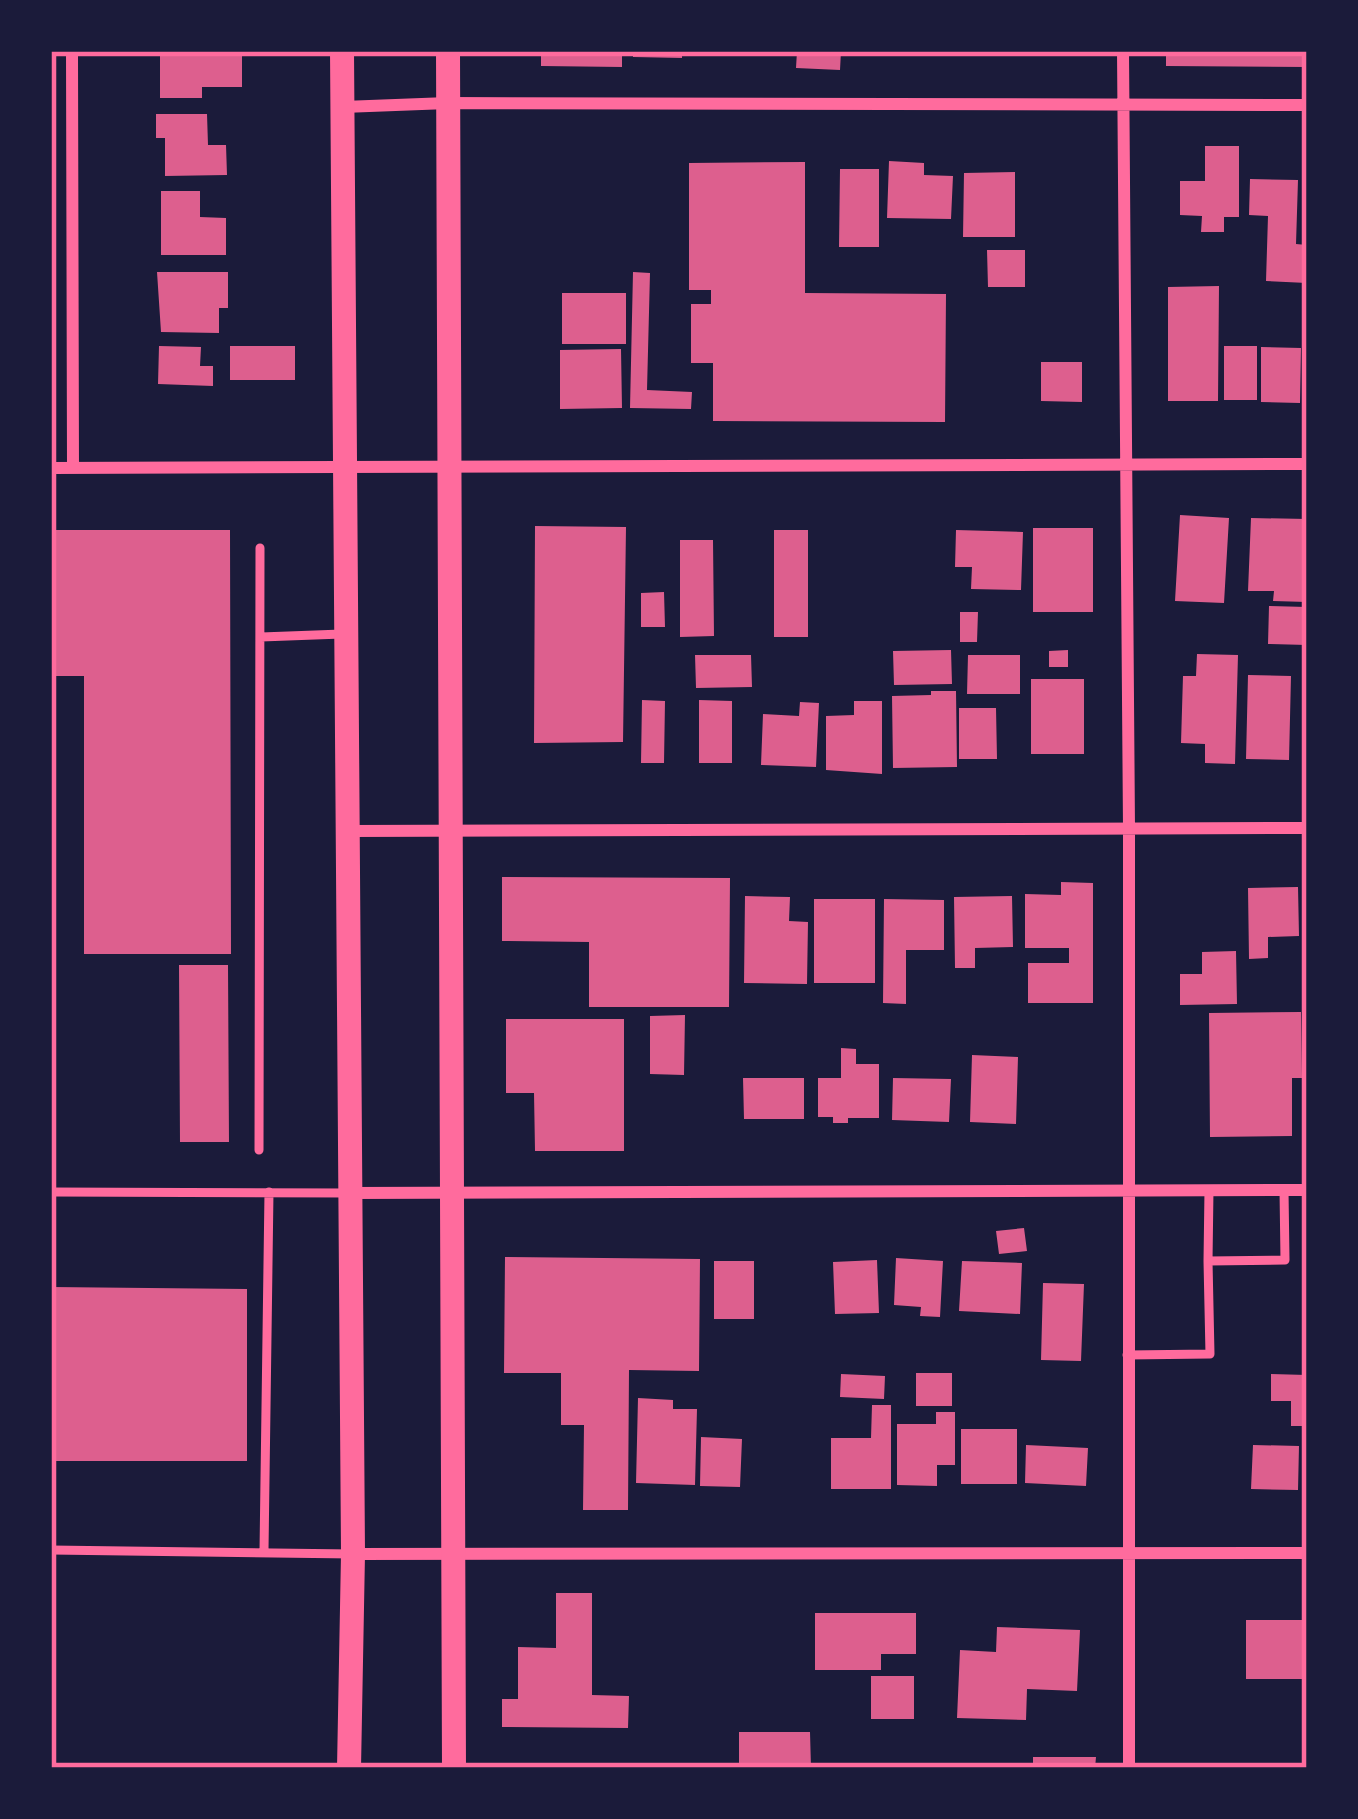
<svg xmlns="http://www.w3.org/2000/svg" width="1358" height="1819" font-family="'Varela Round',sans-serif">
<rect width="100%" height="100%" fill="#1b1b3a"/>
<path fill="#dd5f8e" d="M160,51H242V87H202V98H160Z
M541,51H622V67L541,66Z
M633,51H682V58L633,57Z
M797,51H841L840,70L796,68Z
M1166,51H1307V67L1166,66Z
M156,114H207L208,145H226L227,175L165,176V138H156Z
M1205,146H1239V217H1224V232H1201L1202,216L1180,215V181H1205Z
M889,161L924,163V175L953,176L951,219L887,218Z
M805,162V293L946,294L945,422L713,421V363H691V304H711V290H689V163Z
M840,169H879V247H839Z
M1015,172V237H963L964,173Z
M1250,179L1298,180L1296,244L1307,245V283L1266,281L1268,216L1249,215Z
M161,191H200V217L226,218V255H161Z
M987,250H1025V287H988Z
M157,272H228V308H219V333L161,332Z
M633,272L650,273L647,390L692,392L691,409L630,408Z
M1219,286L1218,401H1168V287Z
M562,293H626V344H562Z
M159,346L201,347L200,366H213V386L158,384Z
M230,346H295V380H230Z
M1224,346H1257V400H1224Z
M1261,347L1301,348L1300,403L1261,402Z
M621,349L622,408L560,409V350Z
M1041,362H1082V402L1041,401Z
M1180,515L1229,518L1224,603L1175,601Z
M1251,518L1307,519V602L1273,601L1274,591H1248Z
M535,526L626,527L623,742L534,743Z
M1033,528H1093V612H1033Z
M51,530H230L231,954H84V676H51Z
M774,530H808V637H774Z
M956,530L1023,532L1021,590L971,589L972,567H955Z
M680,540H713L714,636L680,637Z
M664,592L665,627H641V593Z
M1269,606L1307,607V645L1268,644Z
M960,612H978L977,642H960Z
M951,650L952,684L894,685L893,651Z
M1068,650V667H1049V651Z
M1197,654L1238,655L1235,764L1205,763V744L1181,743L1183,676H1196Z
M695,655H751L752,687L696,688Z
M968,655H1020V694H967Z
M1248,675L1291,676L1289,760L1246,759Z
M1031,679H1084V754H1031Z
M931,691H956L957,767L893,768L892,696L931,695Z
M642,700L665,701L664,763H641Z
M699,700L732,701V763H699Z
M854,701H882V774L826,770V716L854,715Z
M800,702L819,703L816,767L761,765L763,714L799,716Z
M959,708H996L997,759H959Z
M502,877L730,878L729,1007H589V942L502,941Z
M1061,882L1093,883V1003H1028V963H1069V948H1025V894L1061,895Z
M1298,887L1299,936L1268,937V958L1249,959L1248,888Z
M745,896L790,897L789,921L808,922L807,984L744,983Z
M1012,896L1013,947L975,948V968H955L954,897Z
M814,899H875V983H814Z
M884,899L944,900V950H906V1004L883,1003Z
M1236,951L1237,1004L1180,1005V974H1202V952Z
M179,965H228L229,1142H180Z
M1301,1012L1302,1078H1292V1136L1210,1137L1209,1013Z
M685,1015L684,1075L650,1074V1016Z
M506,1019H624V1151H535L534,1093H506Z
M841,1048L856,1049V1064H879V1118H848V1123H833V1117H818V1078H841Z
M972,1055L1018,1057L1016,1124L970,1122Z
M743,1078H804V1119H744Z
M893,1078L951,1079L949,1122L892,1120Z
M1024,1228L1027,1251L999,1254L996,1231Z
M505,1257L700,1259L699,1371L629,1370L628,1510H583L584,1425H561V1373H504Z
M896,1258L943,1261L940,1317L920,1316L921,1307L894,1305Z
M877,1260L879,1313L835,1314L833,1262Z
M714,1261H754V1319H714Z
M962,1261L1022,1263L1020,1314L959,1311Z
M1043,1283L1084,1284L1081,1361L1041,1360Z
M51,1287L247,1289V1461H51Z
M916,1373H952V1406H916Z
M841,1374L885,1376L884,1399L840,1397Z
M1271,1374L1307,1375V1426H1291V1401H1271Z
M638,1398L673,1400V1409H697L695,1485L636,1483Z
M872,1405H891V1489H831V1438H871Z
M936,1412H955V1465H937V1486L897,1485V1424H936Z
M961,1429H1017V1484H961Z
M701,1437L742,1439L740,1487L700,1486Z
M1026,1445L1088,1448L1086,1486L1025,1483Z
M1253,1445L1299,1446L1298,1490L1251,1489Z
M556,1593H592V1695L629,1696L628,1728L502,1727V1699H518V1647L556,1648Z
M815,1613H916V1654H881V1670H815Z
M1246,1620H1307V1679H1246Z
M997,1627L1080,1630L1077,1691L1027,1689L1026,1720L957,1718L960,1650L996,1652Z
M871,1676H914V1719H871Z
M739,1732H810L811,1768H739Z
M1033,1757H1096L1095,1768H1033Z"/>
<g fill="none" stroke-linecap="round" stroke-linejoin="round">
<path stroke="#ff6b9d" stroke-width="9" d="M261,637L342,634
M259,1150L260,548
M1209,1190L1208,1261L1285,1260L1284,1190
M51,1192L349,1193
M1127,1355L1210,1354L1208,1261
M51,1550L353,1554
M264,1551L269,1192"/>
<path stroke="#ff6b9d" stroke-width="12" d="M72,51L73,468
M1123,51L1129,828V1768
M343,107L448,103L1307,105
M51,468L1307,464
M350,831L1307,828
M350,1193L1307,1190
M354,1554L1307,1553"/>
<path stroke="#ff6b9d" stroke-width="24" d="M342,51L353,1554L349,1768
M448,51L454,1768"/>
</g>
<rect width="1358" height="1819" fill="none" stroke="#1b1b3a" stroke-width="108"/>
<rect x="54" y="54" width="1250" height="1711" fill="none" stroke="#ff6b9d" stroke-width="4.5"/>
</svg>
